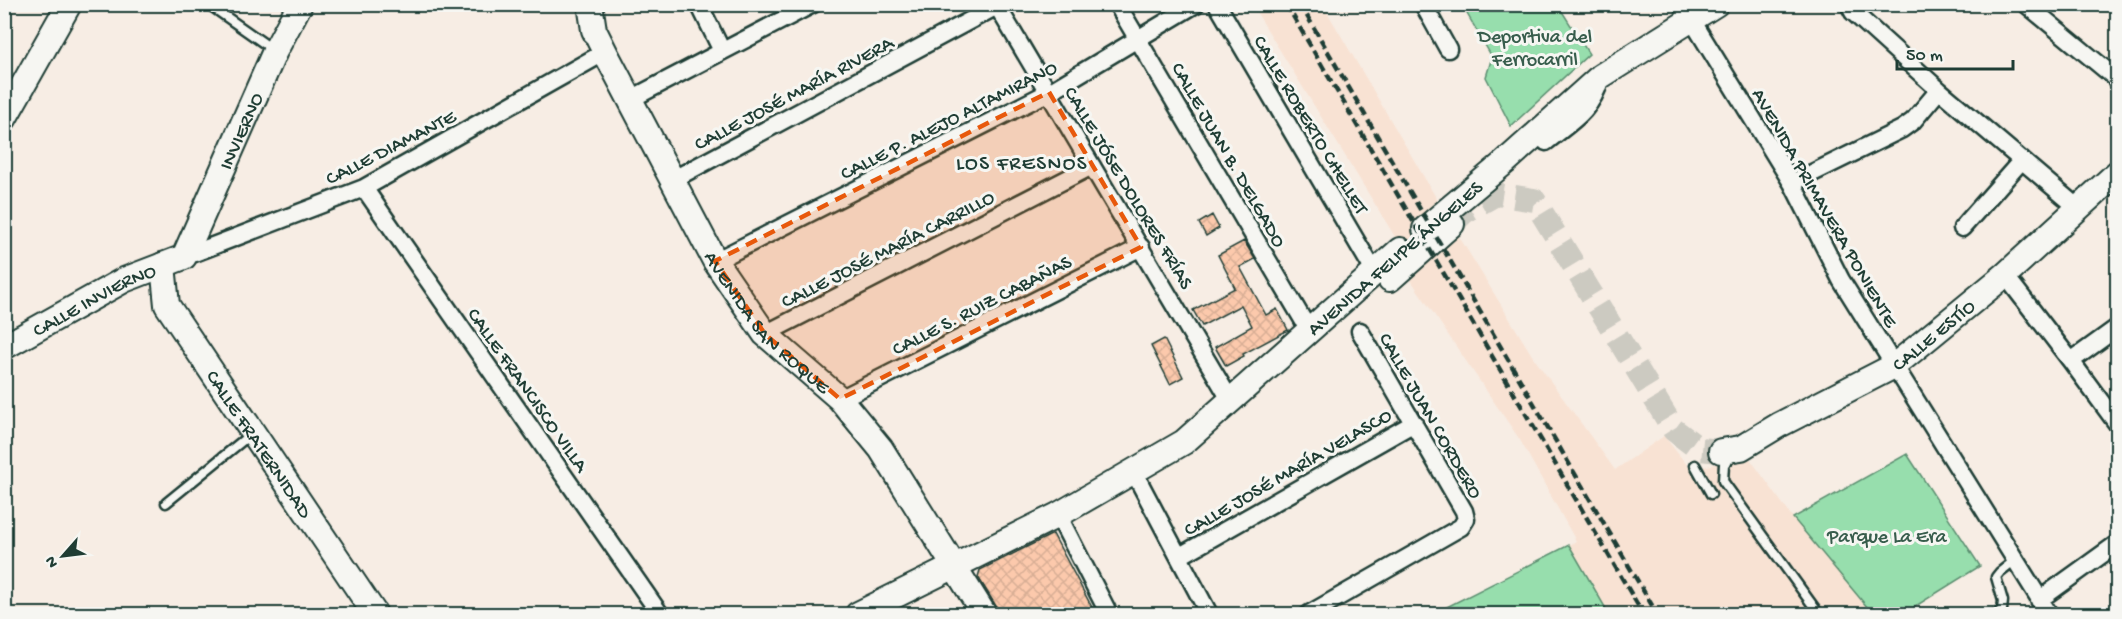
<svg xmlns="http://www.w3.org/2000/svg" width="2122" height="619" font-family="'Gochi Hand',sans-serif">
<defs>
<pattern id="building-cross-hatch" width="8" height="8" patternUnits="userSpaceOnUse" patternTransform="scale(1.5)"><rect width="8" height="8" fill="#fcc9ac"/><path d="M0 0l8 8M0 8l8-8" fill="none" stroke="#d8ae95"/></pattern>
</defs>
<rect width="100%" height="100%" fill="#f7ede4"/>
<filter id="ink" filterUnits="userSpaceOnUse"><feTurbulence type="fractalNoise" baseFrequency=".0167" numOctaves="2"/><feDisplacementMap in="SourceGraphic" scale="12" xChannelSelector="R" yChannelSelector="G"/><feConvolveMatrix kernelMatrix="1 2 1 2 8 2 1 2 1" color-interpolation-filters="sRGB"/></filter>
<g filter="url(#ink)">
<path fill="#f8e2d3" d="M1252,5H1323L1455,230L1533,357L1615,470L1664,436L1691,470L1748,456L1793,518L1873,614H1609L1569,545L1576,541L1520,440L1408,276L1411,265L1394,235Z"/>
<path fill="#97dead" stroke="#5b8e70" stroke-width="1.5" d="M1462,5H1558L1589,54L1511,126L1486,77L1492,57Z
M1907,454L1980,566L1903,614H1873L1793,518Z
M1569,545L1609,614H1433Z"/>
<path fill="url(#building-cross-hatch)" stroke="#1f3d34" stroke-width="1.5" d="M1212,215L1219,228L1206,236L1199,223Z
M1244,241L1255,259L1240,267L1266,315L1277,309L1288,330L1243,354L1244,356L1226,366L1215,347L1252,326L1241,305L1202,326L1193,310L1235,288L1218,255Z
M1164,339L1183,377L1170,384L1151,346Z
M1053,534L1096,615H998L996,606L978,577L980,570Z"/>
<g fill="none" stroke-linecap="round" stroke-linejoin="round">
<path stroke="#cccac1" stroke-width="24" stroke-dasharray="24 12" stroke-linecap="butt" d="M1452,224L1464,212L1496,194L1534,200L1674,430L1699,449L1721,451"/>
<g stroke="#1f3d34" stroke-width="13">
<path id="lane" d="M208,4L272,49
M1734,455L1724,464L1723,481L1819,614
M1695,465L1711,494
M166,503L252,433
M1996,614L2002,610L2003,601L1996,577L2000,572L2015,560"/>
</g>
<g stroke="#1f3d34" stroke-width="21">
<path id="street" d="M699,4L722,51
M996,4L1225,391
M1117,4L1306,325
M1217,4L1371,266
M1423,4L1448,49
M1682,4L1792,183L1841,280L2049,614
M1849,4L1853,12L1939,90L2078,208
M2026,4L2118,80
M629,100L813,4
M1546,142C1570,122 1591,112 1600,80
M672,180L997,6
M1792,183L1902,129L1913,121L1939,90
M364,188L660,614
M1962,228L2022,160
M184,257L364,188L605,52
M715,261L1049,92L1196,4
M2005,275L2071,361L2118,425
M765,334L1092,166
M2071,361L2118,327
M840,399L1141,247
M1136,476L1209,614
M1058,515L1109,614
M1180,556L1414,423
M2039,600L2118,543
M1309,614L1461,527L1466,519L1464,511L1360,331"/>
</g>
<g stroke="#1f3d34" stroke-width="28">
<g id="secondary">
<path id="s1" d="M590,4L594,30L605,52L715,261L765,334L840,399L881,449L984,614"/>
<path d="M4,119L69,4"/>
<path d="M1425,229L1505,162L1601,76L1716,4"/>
<path id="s2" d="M163,265L167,305L375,614"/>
<path d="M1390,279L1452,224"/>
<path id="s3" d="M4,347L124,280L184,257L275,51L300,4"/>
<path id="s4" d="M1721,451L1741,448L1779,425L1894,366L2005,275L2118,172"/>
<path d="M858,614L1058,515L1184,442L1400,250"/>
</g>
</g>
<use href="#lane" stroke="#f6f6f2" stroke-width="8"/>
<use href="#street" stroke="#f6f6f2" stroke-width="16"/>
<use href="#secondary" stroke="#f6f6f2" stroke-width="24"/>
<path stroke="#1f3d34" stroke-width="4.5" stroke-dasharray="9 4.5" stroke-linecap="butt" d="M1286,4L1643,614
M1300,4L1657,614"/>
</g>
</g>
<path fill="#e8590c" fill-opacity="0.2" stroke="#e8590c" stroke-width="4.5" stroke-dasharray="12 8" stroke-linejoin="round" d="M1049,92L1141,247L840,399L765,334L715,261Z"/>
<g text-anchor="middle" stroke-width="6" stroke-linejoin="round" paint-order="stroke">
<g font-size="20" fill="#375d4c" stroke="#f6f6f2">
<text x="1535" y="42">Deportiva del<tspan x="1535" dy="23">Ferrocarril</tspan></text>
<text x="1887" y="542">Parque La Era</text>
</g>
<g font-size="20" fill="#1f3d34" stroke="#f6f6f2">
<text transform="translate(793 92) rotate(-28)" y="7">CALLE JOSÉ MARÍA RIVERA</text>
<text transform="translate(948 119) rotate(-27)" y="7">CALLE P. ALEJO ALTAMIRANO</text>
<text transform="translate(1312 124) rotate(59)" y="7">CALLE ROBERTO CHELLET</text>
<text dy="7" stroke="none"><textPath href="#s3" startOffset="340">INVIERNO</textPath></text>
<text transform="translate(390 146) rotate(-27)" y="7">CALLE DIAMANTE</text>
<text transform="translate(1230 154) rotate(60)" y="7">CALLE JUAN B. DELGADO</text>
<text transform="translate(1130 187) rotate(59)" y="7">CALLE JÓSE DOLORES FRÍAS</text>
<text transform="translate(1826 207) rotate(60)" y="7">AVENIDA PRIMAVERA PONIENTE</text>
<text transform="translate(887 248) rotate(-27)" y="7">CALLE JOSÉ MARÍA CARRILLO</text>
<text transform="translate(1394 257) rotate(-41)" y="7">AVENIDA FELIPE ÁNGELES</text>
<text dy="7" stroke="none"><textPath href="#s3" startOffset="102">CALLE INVIERNO</textPath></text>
<text transform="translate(981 304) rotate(-27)" y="7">CALLE S. RUIZ CABAÑAS</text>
<text dy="7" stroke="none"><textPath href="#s1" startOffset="368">AVENIDA SAN ROQUE</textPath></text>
<text dy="7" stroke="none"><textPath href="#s4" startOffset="244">CALLE ESTÍO</textPath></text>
<text transform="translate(529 389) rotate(55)" y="7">CALLE FRANCISCO VILLA</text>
<text transform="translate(1432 415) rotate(60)" y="7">CALLE JUAN CORDERO</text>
<text dy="7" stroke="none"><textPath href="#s2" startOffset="207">CALLE FRATERNIDAD</textPath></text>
<text transform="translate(1287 471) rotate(-30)" y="7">CALLE JOSÉ MARÍA VELASCO</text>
</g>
<g font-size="21" letter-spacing="1.5" fill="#1f3d34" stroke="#f6f6f2">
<text x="1022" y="169">LOS FRESNOS</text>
</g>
</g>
<rect width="2122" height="619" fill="none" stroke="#f6f6f2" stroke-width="24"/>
<rect x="12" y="12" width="2098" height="595" fill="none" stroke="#1f3d34" stroke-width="2" filter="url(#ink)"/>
<g transform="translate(63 556) rotate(242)" stroke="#f6f6f2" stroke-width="4.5" paint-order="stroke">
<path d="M0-4.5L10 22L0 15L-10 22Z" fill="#1f3d34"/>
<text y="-9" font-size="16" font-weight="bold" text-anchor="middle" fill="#1f3d34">N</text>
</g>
<path d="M1897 60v9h116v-9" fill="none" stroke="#1f3d34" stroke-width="3"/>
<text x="1906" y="60" font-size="18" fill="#1f3d34" stroke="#f6f6f2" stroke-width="4.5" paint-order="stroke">50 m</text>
</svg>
